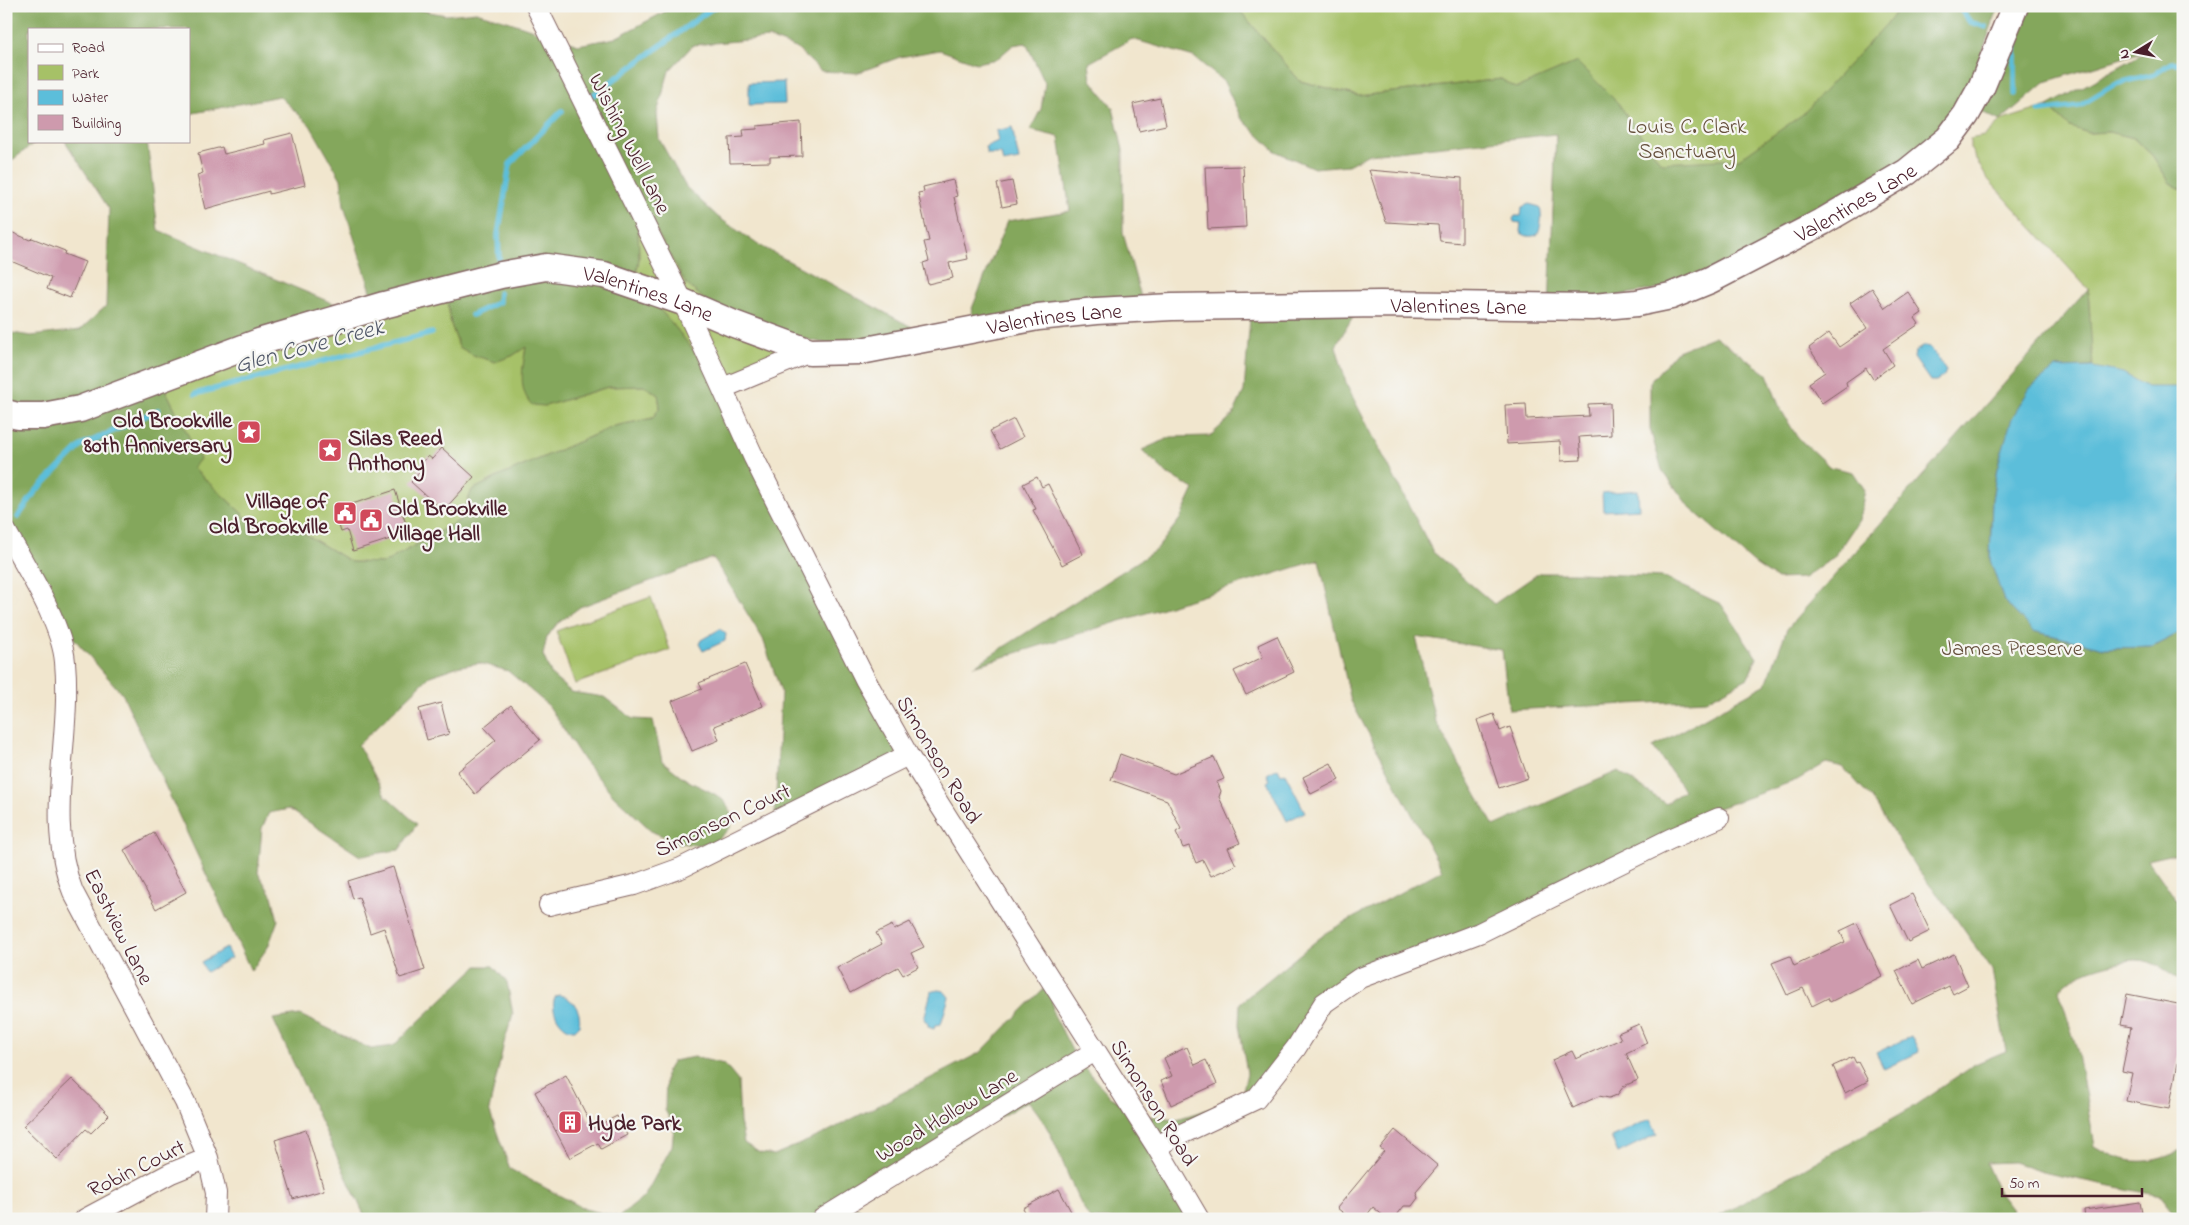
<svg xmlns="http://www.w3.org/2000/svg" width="2189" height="1225" font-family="'Indie Flower',sans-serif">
<rect width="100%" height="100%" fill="#f6f6f2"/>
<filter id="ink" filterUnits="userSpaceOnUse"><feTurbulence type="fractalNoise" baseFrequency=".02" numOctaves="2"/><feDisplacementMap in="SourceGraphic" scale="10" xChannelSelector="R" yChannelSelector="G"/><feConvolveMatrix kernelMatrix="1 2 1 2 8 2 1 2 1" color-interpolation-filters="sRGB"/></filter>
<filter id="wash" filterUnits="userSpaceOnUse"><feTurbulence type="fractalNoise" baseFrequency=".0096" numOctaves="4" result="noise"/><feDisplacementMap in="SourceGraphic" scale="20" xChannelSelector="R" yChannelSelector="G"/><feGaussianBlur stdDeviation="1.12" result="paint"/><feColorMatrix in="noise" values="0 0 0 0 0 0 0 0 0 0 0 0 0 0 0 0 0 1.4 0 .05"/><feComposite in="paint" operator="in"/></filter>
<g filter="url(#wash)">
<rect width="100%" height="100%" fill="#f1e6ce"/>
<path fill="#a6c167" stroke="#787049" d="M1236,6H1999L1550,300L1556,134L1516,88L1501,79L1359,96L1300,81Z
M2048,106L2070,127L2089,133L2109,132L2133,138L2152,155L2170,183L2183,190V830L2074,312L2090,317L2088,289L1986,177L1970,148V139L1984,136L2000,121Z
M637,195L810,352L723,388L671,322L634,283L639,259Z
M445,289L451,324L459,347L512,356L526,346L523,369L545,406L608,387L644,386L658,394L660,407L653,418L615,426L500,476L472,490L460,520L384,563L351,562L287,523L248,519L192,468L199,458L160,379Z
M651,597L670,650L575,684L556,631Z"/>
<path fill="#84a75c" stroke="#676344" d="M6,6H398L446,15L476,12L507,21L578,45L615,38L670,9L690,6H1236L1300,81L1359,96L1501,79L1516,88L1577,62L1618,103L1661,163L1739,159L1803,114L1891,19L1900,6H1999L1962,107L1935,142L1710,280L1549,307L1556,134L1369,154L1348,165L1314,168L1275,151L1241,118L1224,82L1194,57L1132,39L1089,63L1091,80L1113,108L1123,150V233L1144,308L981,329L971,311L1007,221L1070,211L1059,137L1030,130L1041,109L1045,83L1026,43L1013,45L997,59L976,63L940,50L900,57L857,73L821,71L796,48L769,38L693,45L669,71L657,113L659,139L686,187L718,217L757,244L934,339L861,351L734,324L686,284L637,196L639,259L635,283L671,322L723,388L908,755L775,815L781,692L763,639L713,558L580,607L557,624L547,637L543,655L552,676L571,692L604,697L633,719L653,720L662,761C670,767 678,774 687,780C709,793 735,796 731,827L715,842L695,845L679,843L653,832L614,796L584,761L549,706L508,671L479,663L456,667L430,676L358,745L385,795L417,824L399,850L360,856L289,809L269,813L262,828L258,873L272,896L278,920L268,947L251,971L123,695L44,604L6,531V332L31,336L80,330L106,306L109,209L65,141H147L158,230L356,313L160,379L200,459L193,468L248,519L287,523L351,562L384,563L460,520L472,490L500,476L615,426L653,418L660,407L658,394L644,386L608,387L545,406L532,405C517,389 523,367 526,347L512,356L495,362L473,355L459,347L451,324L445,289L376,307L344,206L341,179L310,125L279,96L189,114V29H29V141H37L6,165Z
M2028,6H2183V190L2170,183L2152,155L2133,138L2109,132L2089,133L2070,127L2048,106L2151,49L2045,82L2000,121L1978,110L2002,73Z
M2088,289L2093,367L2056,368L1997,468L1992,500L1990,560L2033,631L2104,648L2152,647L2183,631V852L2148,860L2183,909V982C2170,973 2154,960 2137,960C2118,960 2068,973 2059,991L2077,1049L2095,1146C2103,1150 2111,1156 2120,1158C2140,1165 2166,1160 2183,1148V1219H2179L2161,1196L2046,1173L2013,1162L1986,1163L1999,1193L2019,1219H1714L1911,1108L1975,1064L2006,1051L1992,970L1948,907L1918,871L1873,800L1843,767L1826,763L1797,780L1716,809L1482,926L1355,976L1255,1095L1201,1118L1155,1162C1164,1186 1182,1202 1201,1219H1090C1065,1182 1059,1134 1028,1101L849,1204L880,1219H366L273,1019L300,1015L371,1049L393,1046L477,966H493L507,982L513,1014L504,1043L489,1110L510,1169L585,1209L619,1217L644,1197L672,1146L674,1127L665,1110L666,1073L673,1061L694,1057L724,1064L738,1081L740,1122L744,1143L760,1153L774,1155L819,1136L981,1052L1051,981L1053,1013L1076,1058L1110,1097L1146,1116L1177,1119L1241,1099L1247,1073L1239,1025L1240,1003L1327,932L1442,870L1351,701L1319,560L974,666L1156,550L1180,519L1194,489L1169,475L1142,450L1171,437L1210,436L1233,415L1244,391L1251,306L1360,304L1336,346L1347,386L1433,552L1494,604L1539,573H1579L1663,577L1721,604L1757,658L1748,678L1707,700L1509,710L1502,650L1416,637L1435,720L1494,826L1618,771L1666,804L1684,790L1653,747L1766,684L1787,629Z
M1715,336L1767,374L1780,408L1797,437L1830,467L1853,472L1865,490L1859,520L1834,557L1804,578L1777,579L1755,564L1690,508L1662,470L1650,429V382L1677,351Z"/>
<path fill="#5cbeda" stroke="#536e82" d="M784,82L785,104L749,105V83Z
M1012,127L1019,160L1003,163L1001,154H987L985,147L998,141L996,131Z
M1529,204L1540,207C1542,217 1542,225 1537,235C1531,237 1526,237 1520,232L1521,223L1514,222L1513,219L1515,216H1521L1522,207Z
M1924,346L1930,347L1946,370L1944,376L1936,381H1930L1914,358L1915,351Z
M2093,367L2123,373L2147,387H2183V631L2152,647L2104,648L2033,631L2004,601L1990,560L1992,500L1997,468L2012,418L2030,388L2056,368Z
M1638,490L1639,509L1603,511L1602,493Z
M720,629L726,634L725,641L703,651L699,644L701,640Z
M1278,768L1281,774L1285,773L1305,812L1287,821L1267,782L1270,780L1267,774Z
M226,948L231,958L206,972L201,962Z
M938,990L944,991L949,997L941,1024L935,1025L934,1029L928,1027V1024L924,1019L931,992Z
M559,995C574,998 582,1012 579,1026L575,1030C561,1031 548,1008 556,996Z
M1911,1036L1919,1052L1884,1069L1876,1053Z
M1650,1119L1657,1134L1618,1153L1611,1137Z
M1450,1209L1462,1219H1442Z"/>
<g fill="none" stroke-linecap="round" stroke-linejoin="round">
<path stroke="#5cbeda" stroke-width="5.5" d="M1958,6L1970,22L1986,27
M2015,42V94
M593,95L715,6
M2039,111L2079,106L2115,84L2155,74L2171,63H2183
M499,258L498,235L510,164L562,111
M472,315L499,302V293
M195,394L432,333
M18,517L35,492L81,446L158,410"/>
</g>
<g id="blocks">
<path fill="#ce9aad" d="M1160,98L1166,125L1139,131L1133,104Z
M801,122L802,156L770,157V162L730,163L729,138L744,137L743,130L757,129V126Z
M292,133L305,185L269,194V191L205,209L197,175L203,173L198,153L222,147L224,154L265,144L264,140Z
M1243,166L1246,227L1208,229L1205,167Z
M1369,170L1462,178V243L1440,241L1438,225L1386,222Z
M953,180L957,196L954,197L968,259L949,263L953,278L928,284L923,263L929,261L924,242L929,241L918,193L924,192L923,187Z
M1012,181L1017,204L1002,207L997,184Z
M6,230L30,240L32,238L65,251L64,254L85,262L70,298L47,289L51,278L6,259Z
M1872,288L1885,308L1908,292L1922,313L1915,318L1919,324L1883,349L1893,365L1873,379L1866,368L1846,382L1847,386L1822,403L1809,383L1825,372L1809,348L1829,333L1839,347L1867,328L1850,303Z
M1610,403L1611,435L1579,437L1581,460L1561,461L1560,441L1507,444L1505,405L1526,404L1527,419L1589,416L1588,404Z
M1014,419L1023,437L1000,449L990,431Z
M442,448L474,477L443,511L411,482L420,472L416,469L428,456L432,459Z
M1037,477L1042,487L1048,484L1083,554L1062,565L1033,510L1036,509L1023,484Z
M395,490L409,533L353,551L347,530L341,532L334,510Z
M1277,636L1294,672L1246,695L1234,671L1263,657L1258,645Z
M745,664L763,706L714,726L719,740L692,751L672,701L702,689L699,683Z
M441,703L449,734L427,740L419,709Z
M511,705L540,740L475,794L457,772L496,740L484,727Z
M1494,714L1500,731L1510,727L1528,778L1499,788L1477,720Z
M1120,754L1174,774L1214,757L1224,779L1217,782L1221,791L1219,797L1240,843L1228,848L1236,865L1211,876L1203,860L1196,863L1189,846L1183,848L1176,832L1181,829L1167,800L1111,780Z
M1331,763L1339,780L1311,794L1303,777Z
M154,833L186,892L156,909L124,850Z
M393,867L425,970L400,978L384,928L370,933L359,897L353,899L348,881Z
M1912,894L1930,931L1908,942L1890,905Z
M910,922L924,947L911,953L918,967L903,975L898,967L850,993L837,968L882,944L876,933L892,925L894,930Z
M1857,923L1882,976L1830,1002L1828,998L1812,1006L1803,988L1787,995L1772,963L1790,956L1794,966L1845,942L1840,931Z
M1954,954L1968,986L1953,994L1949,986L1912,1004L1896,971L1918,960L1922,969Z
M2127,994L2183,1005V1037L2169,1109L2126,1101L2132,1073L2122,1071L2131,1027L2121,1025Z
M1639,1024L1647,1043L1626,1053L1638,1080L1624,1086L1617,1095L1609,1098L1599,1096L1573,1108L1552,1060L1572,1051L1576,1059L1621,1039L1618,1033Z
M1187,1047L1195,1065L1206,1060L1217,1084L1171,1105L1161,1081L1172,1076L1164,1058Z
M1853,1057L1856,1063L1858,1062L1868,1081L1845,1093L1833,1066Z
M566,1075L593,1128L617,1116L627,1135L601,1149L598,1143L570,1158L535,1092Z
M72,1079L109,1115L91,1133L86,1129L57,1159L23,1126Z
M306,1130L324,1190L293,1199L275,1140Z
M1395,1130L1438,1166L1416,1192L1418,1198L1412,1206H1404L1394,1219H1387L1373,1207L1364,1219H1351L1337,1208L1384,1151L1380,1148Z
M1059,1189L1075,1219H1029L1023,1208Z
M2140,1202L2143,1219H2085L2084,1210Z"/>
</g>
</g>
<g filter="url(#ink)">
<use href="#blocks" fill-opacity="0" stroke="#846564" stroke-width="1"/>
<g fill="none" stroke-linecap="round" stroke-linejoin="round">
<g stroke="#846564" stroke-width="22">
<path id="minor" d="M536,6L683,302L754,458L865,679L908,755L1156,1146L1199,1219
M723,388L810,352
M6,531C25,566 62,623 65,662C72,739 44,819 73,892L185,1102L208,1158L216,1193L215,1219
M549,905L634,885L681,868L908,755
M1156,1146L1256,1099L1296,1048L1324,1003L1360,978L1479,933L1670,839L1719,818
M85,1219L171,1173L208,1158
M822,1219L1095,1051"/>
</g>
<g stroke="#846564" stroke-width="29">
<g id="tertiary">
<path id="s1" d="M6,413L18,416H43L80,409L259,342L384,305L501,275L546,267L604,275L683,302L734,324L810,352L861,351L1038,317L1096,311L1172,307L1380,304L1593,307L1637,303L1671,296L1710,280L1822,222L1907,172L1948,139L1966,115L1981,88L2015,6"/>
</g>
</g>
<use href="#minor" stroke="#fff" stroke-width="20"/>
<use href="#tertiary" stroke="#fff" stroke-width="26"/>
</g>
</g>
<defs>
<g id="sight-square" transform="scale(1.25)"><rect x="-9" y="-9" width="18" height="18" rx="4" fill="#d1495b" stroke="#f6f6f2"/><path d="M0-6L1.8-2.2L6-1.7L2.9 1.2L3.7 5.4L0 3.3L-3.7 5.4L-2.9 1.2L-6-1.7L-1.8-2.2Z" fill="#fff"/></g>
<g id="civic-square" transform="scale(1.25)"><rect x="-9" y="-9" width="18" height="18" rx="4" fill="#d1495b" stroke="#f6f6f2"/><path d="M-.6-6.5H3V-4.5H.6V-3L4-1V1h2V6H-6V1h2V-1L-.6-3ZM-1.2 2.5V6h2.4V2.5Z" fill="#fff"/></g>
<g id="building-square" transform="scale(1.25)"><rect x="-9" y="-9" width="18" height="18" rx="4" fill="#d1495b" stroke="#f6f6f2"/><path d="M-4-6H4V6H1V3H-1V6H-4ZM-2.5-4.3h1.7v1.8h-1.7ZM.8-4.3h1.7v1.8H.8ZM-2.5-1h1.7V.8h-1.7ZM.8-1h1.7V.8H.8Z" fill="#fff"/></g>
</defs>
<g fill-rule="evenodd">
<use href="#sight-square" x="249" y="432"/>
<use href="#sight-square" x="330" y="450"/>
<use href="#civic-square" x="345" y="513"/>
<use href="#civic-square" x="371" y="520"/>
<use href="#building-square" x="570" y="1122"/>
</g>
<g text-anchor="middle" stroke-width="4.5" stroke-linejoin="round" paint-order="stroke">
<g font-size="22" fill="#66503d" stroke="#f6f6f2">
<text x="1687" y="133">Louis C. Clark<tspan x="1687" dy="25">Sanctuary</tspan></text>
<text x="2012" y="655">James Preserve</text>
</g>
<g font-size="22" fill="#4a1f2b" stroke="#f6f6f2">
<text transform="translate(631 143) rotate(63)" y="8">Wishing Well Lane</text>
<text dy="8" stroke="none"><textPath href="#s1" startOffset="1914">Valentines Lane</textPath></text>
<text dy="8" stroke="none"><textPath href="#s1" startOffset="669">Valentines Lane</textPath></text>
<text dy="8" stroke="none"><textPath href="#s1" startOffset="1494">Valentines Lane</textPath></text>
<text dy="8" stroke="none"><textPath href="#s1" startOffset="1089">Valentines Lane</textPath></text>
<text transform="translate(940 759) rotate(59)" y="8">Simonson Road</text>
<text transform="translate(722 819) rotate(-25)" y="8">Simonson Court</text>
<text transform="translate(120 926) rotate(63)" y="8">Eastview Lane</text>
<text transform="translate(1155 1102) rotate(58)" y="8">Simonson Road</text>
<text transform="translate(946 1114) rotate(-31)" y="8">Wood Hollow Lane</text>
<text transform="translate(136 1167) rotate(-26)" y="8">Robin Court</text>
</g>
<g font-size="22" font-weight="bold" fill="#4a1f2b" stroke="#f6f6f2" text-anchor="start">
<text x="232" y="427" text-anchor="end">Old Brookville<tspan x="232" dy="25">80th Anniversary</tspan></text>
<text x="348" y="445">Silas Reed<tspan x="348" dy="25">Anthony</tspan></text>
<text x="328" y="508" text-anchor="end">Village of<tspan x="328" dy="25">Old Brookville</tspan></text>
<text x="388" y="515">Old Brookville<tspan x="388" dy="25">Village Hall</tspan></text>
<text x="588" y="1130">Hyde Park</text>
</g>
<g font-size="24" font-style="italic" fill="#505768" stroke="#f6f6f2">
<text transform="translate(309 345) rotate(-15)" y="8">Glen Cove Creek</text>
</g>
</g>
<rect width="2189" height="1225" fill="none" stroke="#f6f6f2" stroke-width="25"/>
<rect x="28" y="28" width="162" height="115" fill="#f6f6f2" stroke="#b1a0a2"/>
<rect x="38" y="44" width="25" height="8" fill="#ffffff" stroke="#b1a0a2"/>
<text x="72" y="52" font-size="15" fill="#4a1f2b">Road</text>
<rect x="38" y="65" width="25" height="15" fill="#a6c167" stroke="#b1a0a2"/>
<text x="72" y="78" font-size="15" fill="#4a1f2b">Park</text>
<rect x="38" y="90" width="25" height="15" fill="#5cbeda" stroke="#b1a0a2"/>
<text x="72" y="102" font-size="15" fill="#4a1f2b">Water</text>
<rect x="38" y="115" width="25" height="15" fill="#ce9aad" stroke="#b1a0a2"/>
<text x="72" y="128" font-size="15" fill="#4a1f2b">Building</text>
<g transform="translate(2136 52) rotate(260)" stroke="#f6f6f2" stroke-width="4" paint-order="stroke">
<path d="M0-4L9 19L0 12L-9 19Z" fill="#4a1f2b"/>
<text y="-8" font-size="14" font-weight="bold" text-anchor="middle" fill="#4a1f2b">N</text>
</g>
<path d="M2002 1188v8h140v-8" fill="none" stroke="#4a1f2b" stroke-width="2.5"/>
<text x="2009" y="1188" font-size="15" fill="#4a1f2b" stroke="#f6f6f2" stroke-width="4" paint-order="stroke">50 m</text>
</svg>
